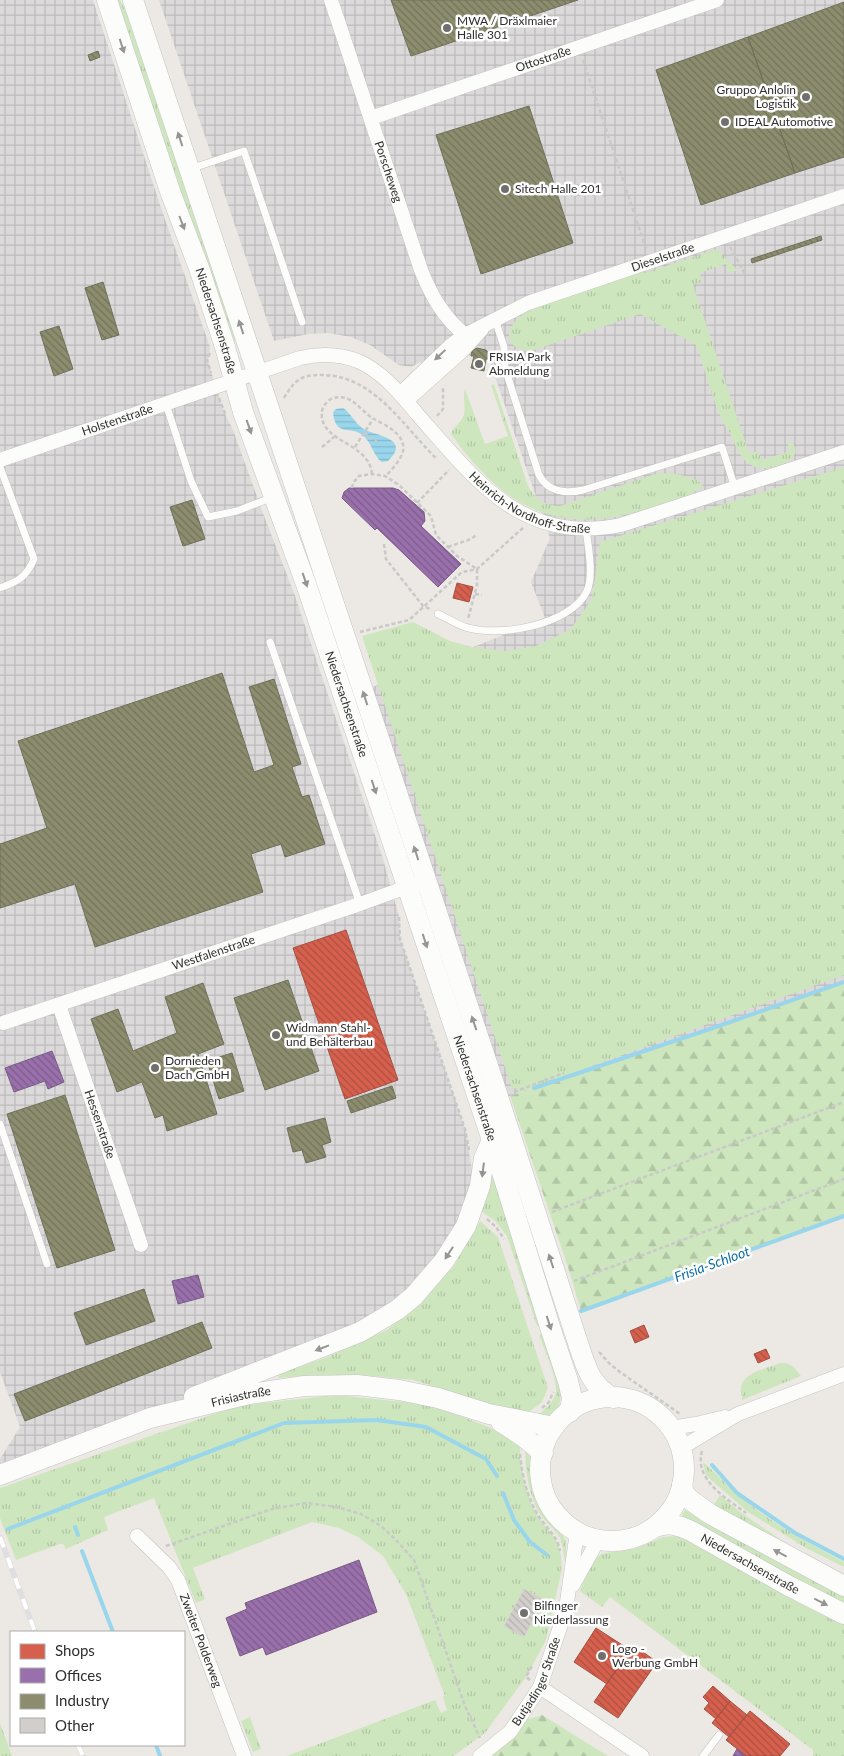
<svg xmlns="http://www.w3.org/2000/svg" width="844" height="1756" font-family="Lato,sans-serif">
<defs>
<pattern id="industrial-grid" width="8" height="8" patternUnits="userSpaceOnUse" patternTransform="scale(1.25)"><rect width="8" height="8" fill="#dcd9db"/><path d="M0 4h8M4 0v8" fill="none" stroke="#bdbbbc"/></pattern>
<pattern id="grass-tufts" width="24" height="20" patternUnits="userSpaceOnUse" patternTransform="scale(1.25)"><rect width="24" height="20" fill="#cee6be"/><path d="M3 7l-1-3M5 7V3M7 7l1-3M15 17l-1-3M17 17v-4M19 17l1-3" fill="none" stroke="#b1c6a4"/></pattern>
<pattern id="forest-firs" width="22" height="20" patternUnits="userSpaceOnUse" patternTransform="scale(1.25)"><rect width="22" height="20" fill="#cee6be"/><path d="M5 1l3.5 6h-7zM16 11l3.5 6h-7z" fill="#b1c6a4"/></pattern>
<pattern id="water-rules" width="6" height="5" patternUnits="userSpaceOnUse" patternTransform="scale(1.25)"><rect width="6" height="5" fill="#99d6ec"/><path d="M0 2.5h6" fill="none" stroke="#84b8cb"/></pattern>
<pattern id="shops-back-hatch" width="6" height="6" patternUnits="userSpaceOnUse" patternTransform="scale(1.25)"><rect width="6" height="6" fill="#d6604d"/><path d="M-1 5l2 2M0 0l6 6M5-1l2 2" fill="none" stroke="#ae5040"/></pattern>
<pattern id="offices-back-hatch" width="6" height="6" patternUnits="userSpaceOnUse" patternTransform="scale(1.25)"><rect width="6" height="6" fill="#9970ab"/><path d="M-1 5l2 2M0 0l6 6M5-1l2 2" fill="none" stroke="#7d5c8c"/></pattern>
<pattern id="industry-back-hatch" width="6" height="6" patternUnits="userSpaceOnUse" patternTransform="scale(1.25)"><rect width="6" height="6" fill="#8c8c6e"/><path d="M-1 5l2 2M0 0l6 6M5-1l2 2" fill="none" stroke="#73735b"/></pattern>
<pattern id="building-back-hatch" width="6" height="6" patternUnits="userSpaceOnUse" patternTransform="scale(1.25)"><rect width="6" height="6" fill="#d1cecb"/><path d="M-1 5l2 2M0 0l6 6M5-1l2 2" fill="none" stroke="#b4b1af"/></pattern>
</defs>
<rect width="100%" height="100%" fill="#ece8e4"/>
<path fill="url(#industrial-grid)" d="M0,0H93L160,205L210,347L208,362L224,412L233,430L264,516L294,593L383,859L399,916L400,939L465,1129L475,1187L452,1249L360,1332L0,1471V1459L20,1427L0,1372Z
M159,0H844V982L713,1028L489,1103L351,694L390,681L545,618L531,582L550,538L486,350L477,348L472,351L471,356L465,354L430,373L420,362L411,367L399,365L370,345L351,337L328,333L308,334L274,341Z"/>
<path fill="url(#grass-tufts)" d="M114,0H120L138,36L239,340L234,341L201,244L172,176Z
M717,249L737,270L729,273L726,264L700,273L702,282L693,285L749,453L758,451L762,460L790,451L787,442L790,441C811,458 768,474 753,466C740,460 736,446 731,435C729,430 725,427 723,422C712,399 705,369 696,345L640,314L531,351C516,351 503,341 512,326C517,317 526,312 534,307L641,270L645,273Z
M494,384L528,486C535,499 545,506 560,506L655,474L670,473L681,475L697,480L703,485C689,500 666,503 647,509C557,537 504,508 451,434C453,427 460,424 463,417C467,409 462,398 465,389L485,444L508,436L491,385Z
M844,467V975L517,1093L516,1088L512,1089L362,636L413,622L450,641L472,647L505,651L536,646L571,629L592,599L600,542Z
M492,1162L541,1326H537L507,1236L496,1222L480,1210Z
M480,1221L498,1237L548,1388L542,1402L525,1415L413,1380L374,1376L316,1375L279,1378L278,1374L325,1358L387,1330L414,1308L454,1266Z
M543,1333C550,1352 570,1393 556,1410C553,1413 549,1415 546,1417L537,1416C544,1410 552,1404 555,1395C560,1383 544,1349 539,1335Z
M780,1363C791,1362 795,1368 801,1376L742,1400C742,1396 741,1391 741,1387C743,1372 768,1368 780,1363Z
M336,1395L433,1405L518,1439C521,1445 520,1451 520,1458C523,1474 526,1492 533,1507C546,1535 565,1536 561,1573L546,1640L526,1677L485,1733L459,1752L453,1756H287L435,1700L441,1713L447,1710L443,1697L445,1696L406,1594L383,1556L358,1537L339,1528L312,1522L193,1568L205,1599L196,1603L154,1498L104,1517L108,1530L66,1549L63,1544H60L16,1560L0,1518V1488L237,1406Z
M525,1446L531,1459L532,1475L535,1496L543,1512L561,1533L566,1541V1565C563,1556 564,1547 560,1538C555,1529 546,1523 540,1514C528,1494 525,1469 525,1446Z
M703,1462C714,1471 723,1482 734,1491C767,1521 805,1541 844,1562V1567L806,1548L748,1512L710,1479L706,1475Z
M720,1495L740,1512L790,1546L713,1506Z
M685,1510L844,1595V1605L684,1517L682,1515Z
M679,1536L692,1540L844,1623V1756H813V1750L610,1597L602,1607L580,1591L588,1570L593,1561L601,1554L637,1548L663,1537Z
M250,1717L261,1749L253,1752L241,1721Z
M0,1723L12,1756H0Z"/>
<path fill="url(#forest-firs)" d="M844,982V1216L581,1311L568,1267L510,1096L713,1028Z
M542,1715L608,1756H494L492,1752L526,1716L530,1719Z"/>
<path fill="url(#water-rules)" d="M343,408C351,413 354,422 362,428C374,436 413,438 388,461L382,462C373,456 373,443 361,434C350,426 335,437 333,412L336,409Z"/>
<path fill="url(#shops-back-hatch)" stroke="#a45144" d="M457,583L473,587L469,602L453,598Z
M346,930L398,1080L345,1099L293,948Z
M644,1325L649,1337L635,1343L630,1331Z
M766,1349L770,1358L758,1363L754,1354Z
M596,1628L630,1650L607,1684L574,1662Z
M633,1645L657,1662L618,1718L594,1702Z
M713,1686L730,1701L716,1719L704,1709L709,1703L703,1697Z
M730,1701L747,1715L729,1737L712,1723Z
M750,1711L790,1744L780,1756H746L726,1740Z"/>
<path fill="url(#offices-back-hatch)" stroke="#795c86" d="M349,488H393L399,490L424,512L425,521L421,526L461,564L438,587L377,528L375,530L344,500L342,498L344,492Z
M52,1051L64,1082L48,1089L45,1081L14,1092L5,1068Z
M198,1275L204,1297L178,1304L172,1281Z
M359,1560L377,1612L266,1655L263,1647L240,1656L226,1618L247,1609L245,1603Z
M737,1749L746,1756H733Z"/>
<path fill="url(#industry-back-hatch)" stroke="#70705b" d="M391,0H578L411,56Z
M844,2V157L795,173L748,37Z
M748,37L795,173L701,205L656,70Z
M98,51L100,57L90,61L88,55Z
M529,106L573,243L481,274L436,135Z
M821,236L822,240L752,263L751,259Z
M103,282L119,335L102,340L85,288Z
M59,326L73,369L54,376L40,332Z
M477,348L486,350L490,355L489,359H486L484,371L471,368L474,356H471L472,351Z
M192,500L205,539L183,546L170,507Z
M222,673L254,772L274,765L249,687L274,679L301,764L292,767L302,797L309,795L325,844L285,857L281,844L251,854L263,892L95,947L75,884L0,908V844L47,828L18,741Z
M288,980L319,1071L265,1090L234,998Z
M203,983L224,1044L198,1054L217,1114L167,1131L163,1115L155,1118L142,1082L117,1092L91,1019L118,1009L133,1051L177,1033L165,997Z
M232,1053L244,1091L219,1099L207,1061Z
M392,1086L396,1098L351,1113L347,1101Z
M65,1095L115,1250L57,1268L7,1114Z
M325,1118L331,1142L322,1145L326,1157L306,1163L302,1150L293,1152L287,1128Z
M144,1289L155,1321L86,1345L74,1313Z
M202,1322L212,1348L25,1421L14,1394Z"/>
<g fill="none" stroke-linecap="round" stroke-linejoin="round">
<path stroke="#99d6ec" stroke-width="4" d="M534,1088L713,1028L844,982
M581,1311L844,1216
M712,1465L737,1493L795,1533L844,1559
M503,1493L514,1520L530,1542L547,1555
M75,1527L78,1535
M8,1529L284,1423L377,1420L426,1427L486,1459L497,1476
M82,1551L113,1632
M156,1745L160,1756"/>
</g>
<path fill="url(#building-back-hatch)" stroke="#d7d4d0" d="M524,1589L544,1600L524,1637L504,1626Z"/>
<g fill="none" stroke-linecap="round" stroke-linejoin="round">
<g stroke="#c5c4c5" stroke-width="8">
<path id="lane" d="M190,169L244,151L302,322
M495,319L504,347L505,368L539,475C548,492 566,494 583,490L722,447L735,488
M166,404L191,481L208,517L237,511L273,497
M0,467L34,559C26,578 18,581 0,588
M438,614C447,618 456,624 465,627C499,638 571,625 587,591C594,575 588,546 586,529
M270,642L360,904
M0,1124L47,1264
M703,1756L719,1735"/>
</g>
<g stroke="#c5c4c5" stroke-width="15">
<g id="street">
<path id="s1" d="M331,0L421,270C431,295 443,317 465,335"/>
<path id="s2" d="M371,118L717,0"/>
<path id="s3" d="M400,394L450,346L465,335L528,303L844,196"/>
<path d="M406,401L462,351L482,329"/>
<path id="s4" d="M0,460L300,358C322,353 347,354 366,365C387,377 403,397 418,415C476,481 523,545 621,525L844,452"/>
<path id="s5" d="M59,1005L141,1245"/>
<path id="s6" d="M3,1023L360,904L415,884"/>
<path d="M671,1428L696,1424L725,1417"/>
<path d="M681,1448L738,1414L844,1374"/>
<path id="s7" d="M137,1536L169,1567L178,1580L244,1756"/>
<path d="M573,1585L598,1540"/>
<path d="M540,1687L642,1756"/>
<path id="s8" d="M480,1756L510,1732L540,1687L566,1609L577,1532"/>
</g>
</g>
<g stroke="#c5c4c5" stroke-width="21">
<g id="secondary">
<path id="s9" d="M107,0L171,194L199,268L225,347L243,412L306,584L492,1140L550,1327L568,1381L572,1398L570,1412"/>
<path d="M133,0L489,1069L576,1337C584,1360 589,1387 614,1398"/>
<path d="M194,1397L360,1332L397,1310L414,1296L444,1261L466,1226L480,1186L484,1158L492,1140"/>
<circle cx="612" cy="1469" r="72"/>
<path d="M501,1422L524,1437L543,1453"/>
<path id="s10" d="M0,1475L150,1418L249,1394L304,1386L357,1385L399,1390L438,1398L489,1414L554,1427"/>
<path d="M682,1485L684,1493L689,1499L710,1514L844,1586"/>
<path id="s11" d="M655,1527C669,1522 678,1525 691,1531L789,1586L844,1614"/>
</g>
</g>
<path stroke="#c9c9c8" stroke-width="2.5" stroke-dasharray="4 2.5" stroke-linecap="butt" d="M583,60L646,249
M730,247L745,274
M210,353L207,360L211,373
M219,398L226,416
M284,398C294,381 300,375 320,375C373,374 402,425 436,458
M437,416L443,409V386
M364,433L377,442
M322,447L334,437
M355,447L373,419
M372,474C369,441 318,443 322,411C323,406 327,401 331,399C351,391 360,411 374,419C385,425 406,434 403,451C401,460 392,469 386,476
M352,488L353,483L359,476L372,474L385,476L399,485L431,516L436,535L457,556L477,569V585L468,619
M417,503L449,470
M384,544L386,559L423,606L430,609
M448,547L471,539L476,535
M475,594L482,595
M360,632L409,620L462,572L477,569L524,527
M399,917L400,939L465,1129L469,1150
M514,1092L564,1073
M552,1212L844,1102
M487,1219L496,1227L504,1239
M574,1281L844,1179
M599,1352L609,1363L620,1372L680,1414
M542,1408L549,1402L553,1392
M702,1451C694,1480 726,1498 746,1513
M520,1454C522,1475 527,1497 538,1515C545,1527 558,1536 560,1551
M166,1546L272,1509L306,1503L337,1507L361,1514L381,1526L397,1541L414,1560L465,1706L480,1738
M530,1680L526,1677L532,1666"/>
<use href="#lane" stroke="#fcfcfb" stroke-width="7"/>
<use href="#street" stroke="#fcfcfb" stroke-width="14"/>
<use href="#secondary" stroke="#fcfcfb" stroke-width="20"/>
<g stroke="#dfdfe1" stroke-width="5.5">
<path id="rail" d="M0,1537L35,1632
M78,1745L83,1756"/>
</g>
<use href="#rail" stroke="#fff" stroke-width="4" stroke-dasharray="11" stroke-linecap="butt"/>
</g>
<defs><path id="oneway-solid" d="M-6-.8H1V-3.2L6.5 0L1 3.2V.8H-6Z" transform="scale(1.25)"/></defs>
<g fill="#959594">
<use href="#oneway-solid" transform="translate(122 46) rotate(72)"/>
<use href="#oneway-solid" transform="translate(180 139) rotate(-108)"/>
<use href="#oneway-solid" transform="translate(182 223) rotate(69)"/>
<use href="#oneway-solid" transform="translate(241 327) rotate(-108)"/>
<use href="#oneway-solid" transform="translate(440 355) rotate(137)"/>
<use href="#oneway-solid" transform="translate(249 427) rotate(71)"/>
<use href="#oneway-solid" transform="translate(305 580) rotate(71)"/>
<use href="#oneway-solid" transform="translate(365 698) rotate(-108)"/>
<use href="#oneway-solid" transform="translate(374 787) rotate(72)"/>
<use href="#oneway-solid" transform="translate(416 853) rotate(-108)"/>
<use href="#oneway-solid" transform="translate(425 941) rotate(72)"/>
<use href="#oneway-solid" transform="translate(474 1023) rotate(-109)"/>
<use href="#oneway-solid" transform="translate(483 1170) rotate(97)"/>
<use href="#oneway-solid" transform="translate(449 1253) rotate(123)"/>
<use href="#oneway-solid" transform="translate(551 1261) rotate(-108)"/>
<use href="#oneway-solid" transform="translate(549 1323) rotate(72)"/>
<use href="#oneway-solid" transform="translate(322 1348) rotate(159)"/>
<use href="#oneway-solid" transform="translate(780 1553) rotate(-152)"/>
<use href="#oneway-solid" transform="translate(821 1602) rotate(27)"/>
</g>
<g fill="#706f6e" stroke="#fff" stroke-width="2">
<circle cx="447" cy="28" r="5"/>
<circle cx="806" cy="97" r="5"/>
<circle cx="725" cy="122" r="5"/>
<circle cx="505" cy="189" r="5"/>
<circle cx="479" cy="364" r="5"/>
<circle cx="276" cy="1035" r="5"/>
<circle cx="155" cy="1068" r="5"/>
<circle cx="524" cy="1613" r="5"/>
<circle cx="602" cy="1656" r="5"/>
</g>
<g text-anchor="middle" stroke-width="5" stroke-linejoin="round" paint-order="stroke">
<g font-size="12" fill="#2e2e2e" stroke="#fff" text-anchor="start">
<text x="457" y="25">MWA / Dräxlmaier<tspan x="457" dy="14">Halle 301</tspan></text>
<text x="796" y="94" text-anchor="end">Gruppo Anlolin<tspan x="796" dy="14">Logistik</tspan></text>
<text x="735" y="126">IDEAL Automotive</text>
<text x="515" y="193">Sitech Halle 201</text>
<text x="489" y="361">FRISIA Park<tspan x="489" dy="14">Abmeldung</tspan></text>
<text x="286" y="1032">Widmann Stahl-<tspan x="286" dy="14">und Behälterbau</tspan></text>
<text x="165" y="1065">Dornieden<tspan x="165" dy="14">Dach GmbH</tspan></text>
<text x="534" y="1610">Bilfinger<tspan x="534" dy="14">Niederlassung</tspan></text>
<text x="612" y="1653">Logo -<tspan x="612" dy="14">Werbung GmbH</tspan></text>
</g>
<g font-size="12" fill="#2e2e2e" stroke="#fff">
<text dy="4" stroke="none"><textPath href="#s2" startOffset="182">Ottostraße</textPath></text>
<text dy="4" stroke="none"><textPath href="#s1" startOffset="181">Porscheweg</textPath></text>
<text dy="4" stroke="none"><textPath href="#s3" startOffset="301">Dieselstraße</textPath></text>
<text dy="4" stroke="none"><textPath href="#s9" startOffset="339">Niedersachsenstraße</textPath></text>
<text dy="4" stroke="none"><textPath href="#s4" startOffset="124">Holstenstraße</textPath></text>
<text dy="4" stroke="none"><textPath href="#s4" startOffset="604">Heinrich-Nordhoff-Straße</textPath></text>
<text dy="4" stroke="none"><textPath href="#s9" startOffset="744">Niedersachsenstraße</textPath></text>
<text dy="4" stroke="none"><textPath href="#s6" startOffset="222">Westfalenstraße</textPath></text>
<text dy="4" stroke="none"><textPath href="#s9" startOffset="1149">Niedersachsenstraße</textPath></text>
<text dy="4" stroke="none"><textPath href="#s5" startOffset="126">Hessenstraße</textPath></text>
<text dy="4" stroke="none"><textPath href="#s10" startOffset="254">Frisiastraße</textPath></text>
<text dy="4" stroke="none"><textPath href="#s11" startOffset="105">Niedersachsenstraße</textPath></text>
<text dy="4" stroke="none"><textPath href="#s7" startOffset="125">Zweiter Polderweg</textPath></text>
<text dy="4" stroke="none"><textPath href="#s8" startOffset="96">Butjadinger Straße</textPath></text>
</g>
<g font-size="14" font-style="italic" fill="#0d6fa3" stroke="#fff">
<text transform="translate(712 1264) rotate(-20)" y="5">Frisia-Schloot</text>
</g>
</g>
<rect x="10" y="1631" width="175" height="115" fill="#ffffff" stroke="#ababab"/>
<rect x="20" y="1644" width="25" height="15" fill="#d6604d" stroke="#ababab"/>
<text x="55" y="1656" font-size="15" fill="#2e2e2e">Shops</text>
<rect x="20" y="1668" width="25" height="15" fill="#9970ab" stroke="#ababab"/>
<text x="55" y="1681" font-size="15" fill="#2e2e2e">Offices</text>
<rect x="20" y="1694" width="25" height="15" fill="#8c8c6e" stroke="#ababab"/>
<text x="55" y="1706" font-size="15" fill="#2e2e2e">Industry</text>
<rect x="20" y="1718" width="25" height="15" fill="#d1cecb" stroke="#ababab"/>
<text x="55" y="1731" font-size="15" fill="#2e2e2e">Other</text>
</svg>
